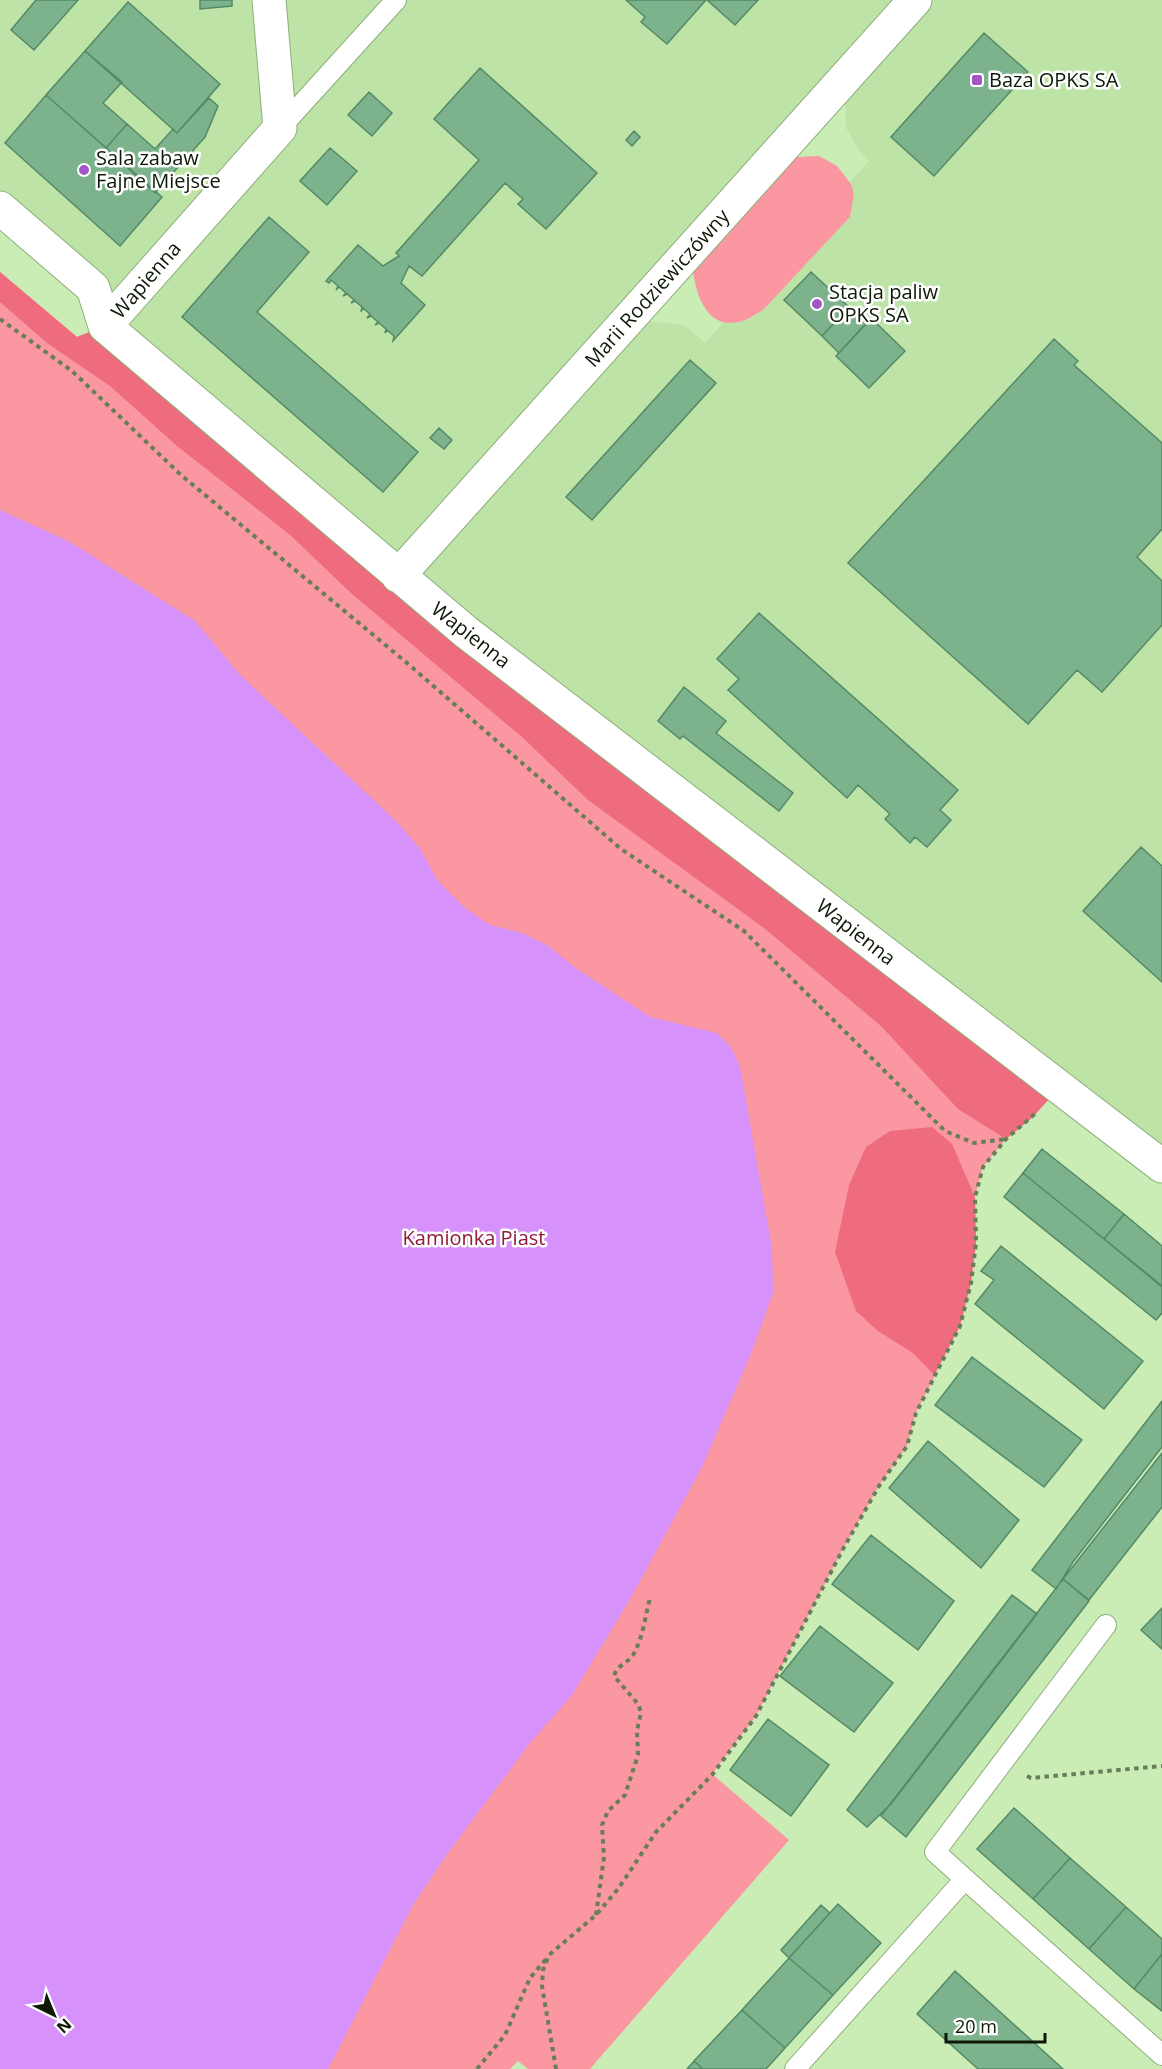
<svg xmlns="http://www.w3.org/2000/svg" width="1162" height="2069" font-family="'Open Sans',sans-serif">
<rect width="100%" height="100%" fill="#caecb5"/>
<path fill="#bde3a6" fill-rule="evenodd" d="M0,0H1162V1166L466,632L0,208ZM845,79L846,128L859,150L869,161L850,182L854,194L850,217L764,309L754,317L724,322L705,343L687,327L679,324L628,320Z"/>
<path fill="#fa97a1" d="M819,156L837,166L851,184L854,194L850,217L764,309C710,349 691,295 692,249L774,158Z
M0,272L77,337L105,326L1033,1117L1006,1139L983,1167L975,1197L976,1243L971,1283L960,1326L916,1413L907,1446L879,1486L843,1549L756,1716L712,1774L789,1840L590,2069H528L518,2061L510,2069H0Z"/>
<path fill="#ef6c7f" d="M0,272L77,337L105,326L1059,1088L1033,1117L1006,1139L958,1109L881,1026L764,928L588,800L522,737L352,594L289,534L177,446L110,386L47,343L0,302Z
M932,1127L952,1144L975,1197L976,1243L971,1283L960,1326L934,1375L913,1353L878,1331L856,1311L835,1252L849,1185L866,1147L890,1131Z"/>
<path fill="#d691fa" d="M0,510L70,542L195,621L240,675L397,822L421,850L437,880L465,908L490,925L522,933L547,945L577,969L650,1017L717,1033L731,1047L740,1067L772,1248L773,1293L750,1356L702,1467L629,1601L572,1695L530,1743L447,1854L413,1905L328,2069H0Z"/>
<path fill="#7cb38d" stroke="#548a65" stroke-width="1.5" d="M36,0H78L34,50L11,30Z
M200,0H232V6L200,9Z
M626,0H706L667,44L641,22L645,17Z
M707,0H758L735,25Z
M128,2L220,84L177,133L85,51Z
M984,33L1028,72L934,176L891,137Z
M85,51L122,82L103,103L127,124L106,148L46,95Z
M480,68L597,173L546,229L518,204L523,199L505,183L422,276L409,266L401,283L425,305L393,341L394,336L387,330L385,333L386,329L379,323L375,325L378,322L371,316L367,318L370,314L363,308L361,312L362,307L355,301L351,303L354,300L347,294L343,296L346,293L339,287L336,290L338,286L331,280L329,283L326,281L358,245L383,266L399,256L396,253L479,160L434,119Z
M369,92L392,113L372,136L348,115Z
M46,95L162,197L120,246L5,143Z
M209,98L218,106L205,137L155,193L106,148L127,124L155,149L173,129L177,133Z
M634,131L640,137L632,146L626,140Z
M330,148L357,171L327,205L300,181Z
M269,217L309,252L257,312L418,452L383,492L182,317Z
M811,272L849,307L822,336L784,300Z
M849,307L866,324L839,353L822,336Z
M871,318L905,351L869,388L836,356Z
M1054,339L1078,361L1074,365L1162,443V529L1137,557L1162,581V625L1102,692L1077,670L1028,724L848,563Z
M690,360L716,383L592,520L566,497Z
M439,428L452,440L444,449L430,438Z
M759,613L958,790L940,810L951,820L927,847L915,837L910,843L885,819L890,814L858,785L847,798L728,690L739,679L717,659Z
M684,687L726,721L716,733L793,793L779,811L683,736L680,739L658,721Z
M1141,847L1162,866V982L1083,911Z
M1042,1149L1124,1214L1104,1239L1023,1173Z
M1023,1173L1162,1286V1313L1156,1320L1004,1197Z
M1124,1214L1162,1246V1287L1104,1239Z
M1001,1246L1143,1361L1104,1409L975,1304L994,1280L981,1271Z
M972,1357L1082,1440L1044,1487L935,1405Z
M1162,1401V1447L1073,1562L1056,1589L1032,1570Z
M928,1441L1019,1520L981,1568L889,1488Z
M1162,1453V1507L1089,1600L1063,1579Z
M871,1535L954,1601L918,1650L832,1584Z
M1063,1579L1089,1601L906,1837L881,1816Z
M1012,1595L1037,1614L891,1804L867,1827L847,1810Z
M1162,1608V1649L1141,1630Z
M820,1626L893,1683L854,1732L780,1676Z
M768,1719L829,1765L791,1816L730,1770Z
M1014,1808L1070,1858L1033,1899L977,1849Z
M1070,1858L1126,1907L1089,1949L1033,1899Z
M838,1904L881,1943L833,1995L789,1958Z
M821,1905L830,1913L789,1958L781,1950Z
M1126,1907L1162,1939V1954L1134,1989L1089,1949Z
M1162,1954V2011L1134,1989Z
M789,1958L833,1995L785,2048L742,2010Z
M955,1971L1063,2069H978L917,2014Z
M742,2010L785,2048L766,2069H703L694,2061Z
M694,2061L703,2069H687Z"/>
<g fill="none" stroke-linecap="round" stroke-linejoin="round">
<g stroke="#8eae7a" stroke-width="22">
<path id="lane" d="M280,128L396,0
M965,1879L935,1852L1106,1625
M795,2069L965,1879L1162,2055"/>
</g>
<g stroke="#8eae7a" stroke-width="35">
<path id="street" d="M0,208L93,288L105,326
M105,326L466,632L1162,1166
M105,326L280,128L269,0
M398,576L915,0"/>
</g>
<path stroke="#677e59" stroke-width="4" stroke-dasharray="4.5 4.5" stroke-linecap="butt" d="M0,319L72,371L181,475L407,663L621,849L744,931L945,1131L974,1143L1006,1139
M1027,1776L1031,1778L1162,1766
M596,1915L604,1857L602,1825L608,1811L625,1795L638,1755L637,1731L641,1712L638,1704L614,1676C617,1665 627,1664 633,1655C643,1638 645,1617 650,1598
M477,2069L505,2035L530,1978L547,1958
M556,2069L542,1986L543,1970L549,1955L596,1915L618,1889L656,1832L712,1775L756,1716L843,1549L879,1486L907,1446L916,1413L960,1326L971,1283L976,1243L975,1197L983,1167L1006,1139L1037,1112"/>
<use href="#lane" stroke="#fff" stroke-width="20"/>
<use href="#street" stroke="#fff" stroke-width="33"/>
</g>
<g fill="#a456c8" stroke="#fff" stroke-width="2">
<rect x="971" y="74" width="12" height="12" rx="3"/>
<circle cx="84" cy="170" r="6"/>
<circle cx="817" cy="304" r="6"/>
</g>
<g text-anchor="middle" stroke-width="5" stroke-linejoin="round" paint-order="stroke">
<g font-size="20" fill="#0d1906" stroke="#fff" text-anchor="start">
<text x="989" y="87">Baza OPKS SA</text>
<text x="96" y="165">Sala zabaw<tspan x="96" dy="23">Fajne Miejsce</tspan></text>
<text x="829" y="299">Stacja paliw<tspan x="829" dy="23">OPKS SA</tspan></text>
</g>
<g font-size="20" fill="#0d1906" stroke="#fff">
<text transform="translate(146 280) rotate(-49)" y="7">Wapienna</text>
<text transform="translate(657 288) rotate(-48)" y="7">Marii Rodziewiczówny</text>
<text transform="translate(471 635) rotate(38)" y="7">Wapienna</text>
<text transform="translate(856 932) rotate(38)" y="7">Wapienna</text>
</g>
<g font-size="20" fill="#921b37" stroke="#fff">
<text x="474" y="1245">Kamionka Piast</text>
</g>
</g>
<g transform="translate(54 2015) rotate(137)" stroke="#ffffff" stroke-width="4.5" paint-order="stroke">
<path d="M0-4.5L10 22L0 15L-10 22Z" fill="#0d1906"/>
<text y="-9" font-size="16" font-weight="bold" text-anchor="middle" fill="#0d1906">N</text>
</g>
<path d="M946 2033v9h99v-9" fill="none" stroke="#0d1906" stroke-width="3"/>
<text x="955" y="2033" font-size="18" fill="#0d1906" stroke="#ffffff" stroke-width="4.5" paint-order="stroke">20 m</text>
</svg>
